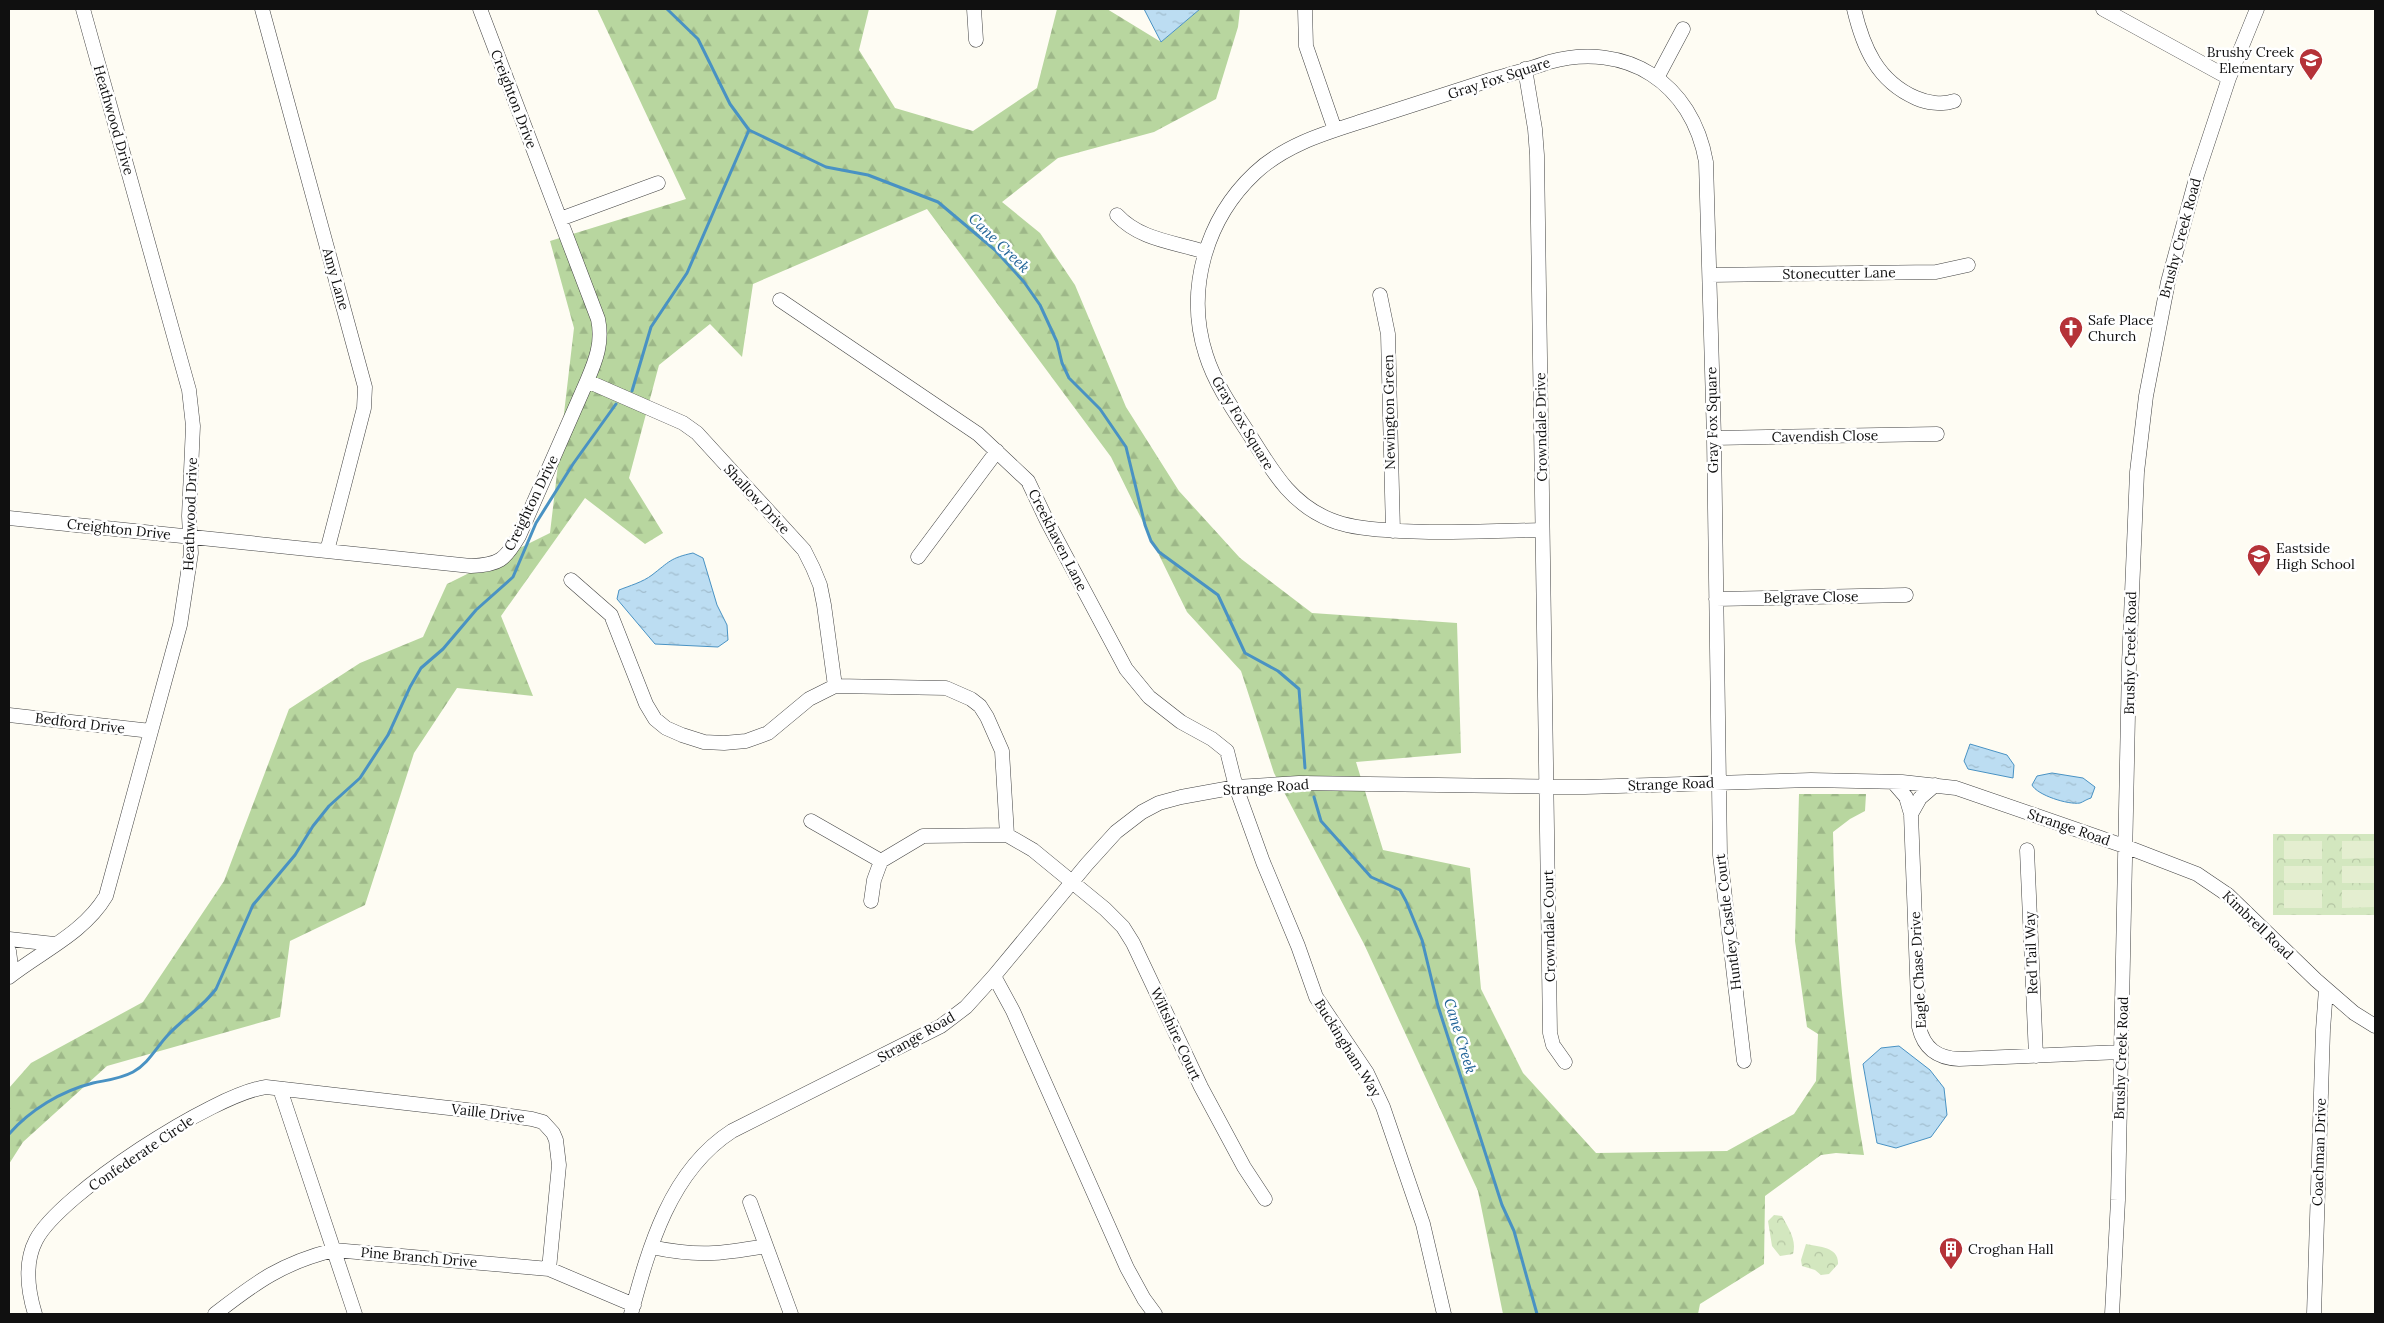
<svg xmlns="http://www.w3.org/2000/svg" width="2384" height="1323" font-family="Lora,serif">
<defs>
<pattern id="forest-firs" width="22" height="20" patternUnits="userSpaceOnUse" patternTransform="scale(1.25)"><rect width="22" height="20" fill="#b8d69f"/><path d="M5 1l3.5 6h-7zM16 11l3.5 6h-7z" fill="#9db788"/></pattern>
<pattern id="park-crowns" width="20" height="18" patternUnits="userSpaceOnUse" patternTransform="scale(1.25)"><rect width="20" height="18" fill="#d3e7bf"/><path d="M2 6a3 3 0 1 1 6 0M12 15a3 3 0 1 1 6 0" fill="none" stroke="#b4c5a3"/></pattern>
<pattern id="water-ripples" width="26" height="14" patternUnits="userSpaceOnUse" patternTransform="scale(1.25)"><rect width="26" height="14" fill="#bcddf2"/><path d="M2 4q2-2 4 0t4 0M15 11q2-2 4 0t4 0" fill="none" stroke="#a1bdce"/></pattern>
</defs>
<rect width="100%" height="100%" fill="#fefcf3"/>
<path fill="url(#forest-firs)" d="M597,9H869L859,50L895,108L973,131L1037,88L1057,9H1107L1161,42L1200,9H1240L1238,27L1216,99L1154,132L1058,158L1002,202L1040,233L1075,285L1126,407L1179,491L1240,558L1312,613L1457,623L1461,753L1356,762L1383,850L1470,868L1481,989L1523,1073L1596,1153L1727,1151L1794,1114L1816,1081L1818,1034L1807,1027L1795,941L1799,794H1866L1865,811L1850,819L1833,832C1835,941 1845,1048 1864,1155L1836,1153L1821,1155L1765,1196L1764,1264L1700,1304L1698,1314H1503L1478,1191L1364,944L1274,773L1241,671L1187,612L1111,457L927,209L753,284L742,357L710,324L659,365L629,478L663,533L645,544L585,498L501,616L533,696L457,688L414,753L365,905L290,941L280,1017L107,1066L23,1142L9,1164V1088L31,1063L143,1002L224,881L289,709L360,663L423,637L447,584L550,533L574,328L550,241L686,199Z"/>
<path fill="url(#park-crowns)" d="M2273,834H2375V915H2273Z
M1774,1215L1782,1216C1788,1228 1797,1239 1793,1254L1780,1256L1772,1246L1768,1221Z
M1806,1244C1820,1247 1839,1247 1838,1264L1829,1274L1821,1275L1815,1270L1802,1266L1801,1260Z"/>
<path fill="#e4eed0" d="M2284,841H2322V859H2284Z
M2342,841H2375V858L2342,859Z
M2284,866H2322V883H2284Z
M2342,866H2375V883H2342Z
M2284,890H2322V908H2284Z
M2342,890H2375V907L2342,908Z"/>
<path fill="url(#water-ripples)" stroke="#4992c3" d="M1144,9H1200L1161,42Z
M693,553L703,558L717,605L727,625L728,640L718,647L655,644L617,599L619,590C629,586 643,582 652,575C669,562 670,558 693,553Z
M1970,744L2007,755L2014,765L2013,778L1968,769L1964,761Z
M2052,773L2083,778L2095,787L2091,798C2087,799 2083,802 2080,803C2068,805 2037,795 2032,785L2037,776Z
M1899,1046L1930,1070L1944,1088L1947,1115L1931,1137L1896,1148L1877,1143L1863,1064L1881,1048Z"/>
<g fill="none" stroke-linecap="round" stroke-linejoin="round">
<path stroke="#4992c3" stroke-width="3" d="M667,9L698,39L730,104L749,130L826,167L868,175L938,202L995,250L1024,282L1040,305L1057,342L1062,363L1069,378L1100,409L1126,447L1145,525L1151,541L1159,552L1218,595L1245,653L1278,671L1299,689L1305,768
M632,391L651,327L687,273L749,130
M1314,797L1321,821L1371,877L1400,890L1406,901L1422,940L1438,1006L1502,1205L1514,1231L1537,1314
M9,1134C30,1110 61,1091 93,1083C107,1080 120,1079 133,1072C148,1064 156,1048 167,1036C182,1019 203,1007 216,989L253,905L295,855L313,826L329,806L360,778L388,735L410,687L421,668L443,649L476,610L513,577L536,523L573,464L616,404"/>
<g stroke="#434343" stroke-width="15">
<path id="minor" d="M262,9L365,387L364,408L327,551
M974,9L976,40
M1305,9L1306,46L1335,130
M1854,9C1863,47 1877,81 1916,98C1927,103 1943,105 1954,101
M2103,9L2229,78
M1525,69L1535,129L1537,155L1550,1033L1553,1045L1565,1062
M1657,78L1683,29
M1117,215C1140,240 1175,242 1205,252
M560,219L658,183
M1710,275L1936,272L1968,265
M1380,295L1388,334L1393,531
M780,300L978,434L1028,481L1047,521L1126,669L1149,697L1181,722L1212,739L1227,751L1236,787L1263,862L1298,946L1316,997L1367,1073L1383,1107L1423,1224L1444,1314
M587,381L683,423L697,433L804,550L813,568L820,585L824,605L835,686
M1714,438L1937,434
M9,518L471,566C499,565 505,560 519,536L587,381C596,360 603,342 598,319L480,9
M1542,530C1490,531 1438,534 1386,530C1368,529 1348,527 1331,520C1291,504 1273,472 1251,437C1234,411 1215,384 1206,355C1185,290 1206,219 1255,173C1287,143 1329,132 1369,119C1410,106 1450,93 1490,80C1510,74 1530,69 1549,62C1627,41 1692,83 1706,162L1714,438L1720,855L1744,1061
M918,557L997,451
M571,580L611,615L646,704L655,719L666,728L682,735L704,742L724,743L746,741L768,733L809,699L835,686L946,688L971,699L980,706L987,717L1002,751L1007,835
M1716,599L1906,595
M9,715L151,731
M1893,782L1906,797L1911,814L1919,1027C1924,1049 1938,1058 1959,1059L2121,1052
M1911,814L1920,798L1935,785
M811,821L881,861
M2027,850L2036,1056
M871,901L874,880L881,861L923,836L1007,835L1033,850L1105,909L1123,927L1133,943L1201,1087L1244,1167L1265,1199
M9,939L54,944
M9,951L12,974
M994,976L1013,1011L1127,1268L1144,1299L1155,1314
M9,977C42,951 84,933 106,896L180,625L191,553L189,516L193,426L189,390L83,9
M280,1089L355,1314
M750,1202L791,1314
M651,1247C698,1257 720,1254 766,1246
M35,1314C28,1291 24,1263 36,1240C60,1194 214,1094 266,1087L484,1112L532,1119L543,1122L553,1133L556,1140L559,1165L549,1269
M215,1314C256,1282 282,1263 334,1250L549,1269L634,1305
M631,1314C649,1247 670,1171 732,1131L941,1026L966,1007L994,976L1087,864L1116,832L1142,812L1159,803L1181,797L1236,787L1299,783L1585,787L1811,780L1902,782L1956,788L2127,847L2197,874L2228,895L2316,980L2354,1013L2375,1026
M2112,1314L2118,1200L2129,665L2137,472L2146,396L2168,282L2197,175L2229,78L2257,9
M2314,1314L2323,1030L2326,989"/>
</g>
<use href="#minor" stroke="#fff" stroke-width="14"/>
</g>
<defs>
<g id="school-pin" transform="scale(1.25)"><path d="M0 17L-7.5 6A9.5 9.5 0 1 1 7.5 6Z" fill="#b53238" stroke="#fff"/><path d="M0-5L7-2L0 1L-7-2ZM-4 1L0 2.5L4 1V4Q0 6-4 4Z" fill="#fff"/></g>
<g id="church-pin" transform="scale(1.25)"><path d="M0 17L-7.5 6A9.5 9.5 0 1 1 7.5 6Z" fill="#b53238" stroke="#fff"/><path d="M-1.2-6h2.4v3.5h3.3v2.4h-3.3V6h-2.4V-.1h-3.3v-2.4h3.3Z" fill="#fff"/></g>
<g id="building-pin" transform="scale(1.25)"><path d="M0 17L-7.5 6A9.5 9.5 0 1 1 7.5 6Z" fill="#b53238" stroke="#fff"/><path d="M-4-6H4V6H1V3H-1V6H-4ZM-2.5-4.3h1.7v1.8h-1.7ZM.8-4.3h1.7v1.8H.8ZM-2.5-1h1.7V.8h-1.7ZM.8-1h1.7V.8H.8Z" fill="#fff"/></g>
</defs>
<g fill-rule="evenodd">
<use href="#school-pin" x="2311" y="60"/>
<use href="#church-pin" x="2071" y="328"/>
<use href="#school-pin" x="2259" y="556"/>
<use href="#building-pin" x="1951" y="1249"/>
</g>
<g text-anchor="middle" stroke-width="5" stroke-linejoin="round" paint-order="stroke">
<g font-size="14" fill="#101010" stroke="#fff" text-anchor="start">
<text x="2294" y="57" text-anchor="end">Brushy Creek<tspan x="2294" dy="16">Elementary</tspan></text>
<text x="2088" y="325">Safe Place<tspan x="2088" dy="16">Church</tspan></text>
<text x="2276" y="553">Eastside<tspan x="2276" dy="16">High School</tspan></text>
<text x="1968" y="1254">Croghan Hall</text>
</g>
<g font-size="14" fill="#101010" stroke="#fff">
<text transform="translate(1499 78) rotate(-18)" y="5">Gray Fox Square</text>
<text transform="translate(514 99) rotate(69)" y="5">Creighton Drive</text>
<text transform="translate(114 120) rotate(74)" y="5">Heathwood Drive</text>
<text transform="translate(2180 238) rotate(-75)" y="5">Brushy Creek Road</text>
<text transform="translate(1839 273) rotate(-1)" y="5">Stonecutter Lane</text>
<text transform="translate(336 279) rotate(74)" y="5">Amy Lane</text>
<text transform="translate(1389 412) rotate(-91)" y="5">Newington Green</text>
<text transform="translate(1712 420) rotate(-91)" y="5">Gray Fox Square</text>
<text transform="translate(1243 423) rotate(59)" y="5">Gray Fox Square</text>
<text transform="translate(1541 427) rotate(-91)" y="5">Crowndale Drive</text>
<text transform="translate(1825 436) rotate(-1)" y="5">Cavendish Close</text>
<text transform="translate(757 499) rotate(47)" y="5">Shallow Drive</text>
<text transform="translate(531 503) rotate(-64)" y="5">Creighton Drive</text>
<text transform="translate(190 514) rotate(-88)" y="5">Heathwood Drive</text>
<text transform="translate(119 529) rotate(6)" y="5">Creighton Drive</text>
<text transform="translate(1058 540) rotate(63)" y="5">Creekhaven Lane</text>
<text transform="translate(1811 597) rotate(-1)" y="5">Belgrave Close</text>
<text transform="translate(2130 653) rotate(-89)" y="5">Brushy Creek Road</text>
<text transform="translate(80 723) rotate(7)" y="5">Bedford Drive</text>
<text transform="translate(1671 784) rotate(-2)" y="5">Strange Road</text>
<text transform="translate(1266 787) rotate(-4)" y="5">Strange Road</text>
<text transform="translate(2069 827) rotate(19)" y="5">Strange Road</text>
<text transform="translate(1728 922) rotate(-97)" y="5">Huntley Castle Court</text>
<text transform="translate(2258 925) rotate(44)" y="5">Kimbrell Road</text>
<text transform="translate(1549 926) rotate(-91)" y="5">Crowndale Court</text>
<text transform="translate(2031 953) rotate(-92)" y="5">Red Tail Way</text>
<text transform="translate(1918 970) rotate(-93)" y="5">Eagle Chase Drive</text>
<text transform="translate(1176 1034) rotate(65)" y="5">Wiltshire Court</text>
<text transform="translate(916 1037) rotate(-30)" y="5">Strange Road</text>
<text transform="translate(1348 1048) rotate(58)" y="5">Buckingham Way</text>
<text transform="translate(2121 1058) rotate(-88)" y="5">Brushy Creek Road</text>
<text transform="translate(488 1113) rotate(7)" y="5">Vaille Drive</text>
<text transform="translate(2319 1152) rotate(-88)" y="5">Coachman Drive</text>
<text transform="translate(141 1153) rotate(-34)" y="5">Confederate Circle</text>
<text transform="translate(419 1257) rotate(5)" y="5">Pine Branch Drive</text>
</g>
<g font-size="15" font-style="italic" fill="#226498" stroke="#fff">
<text transform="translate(999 243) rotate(44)" y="5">Cane Creek</text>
<text transform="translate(1460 1036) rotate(73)" y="5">Cane Creek</text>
</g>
</g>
<rect width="2384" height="1323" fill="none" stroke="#101010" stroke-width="20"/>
</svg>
